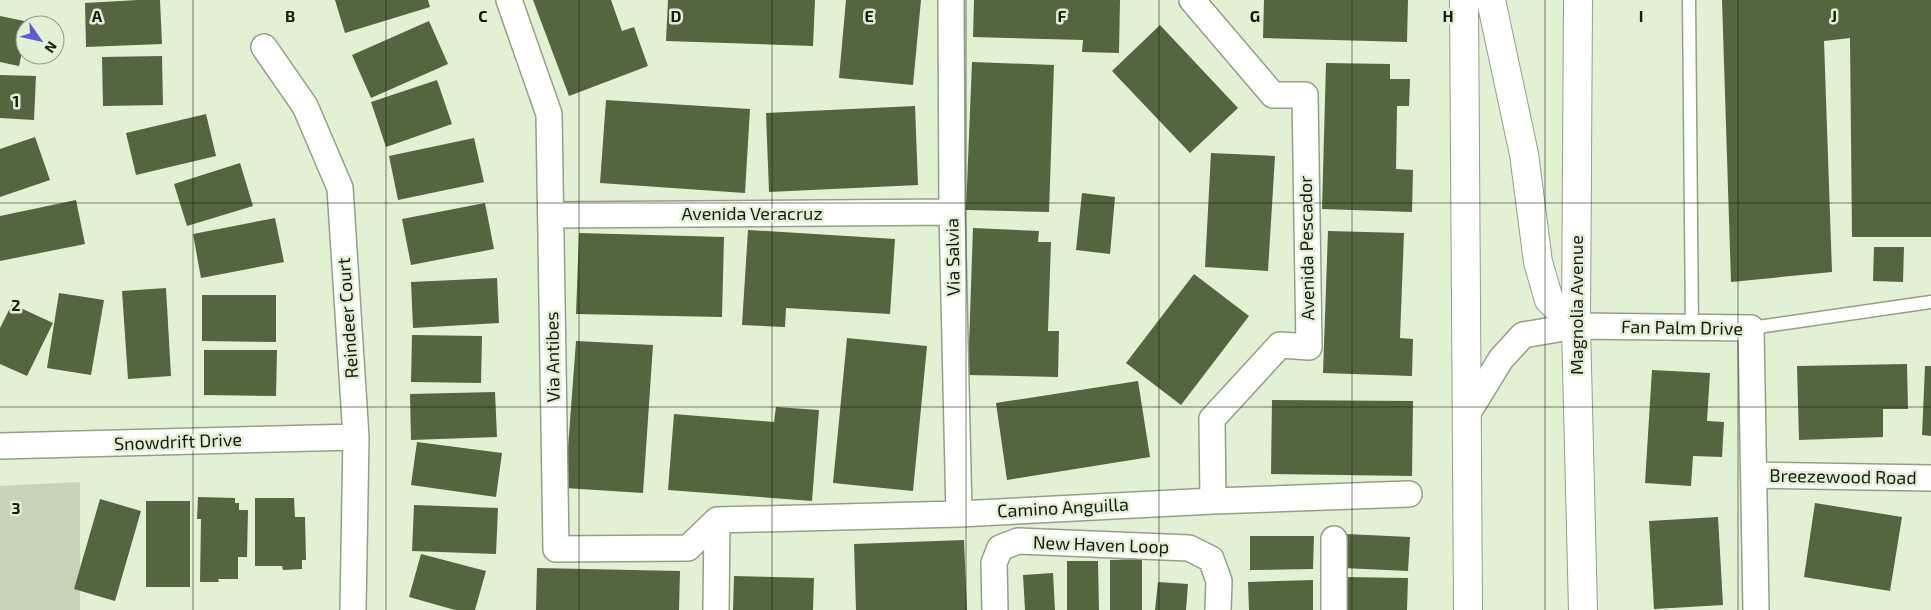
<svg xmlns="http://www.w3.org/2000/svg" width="1931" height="610" font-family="'Exo 2',sans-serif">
<rect width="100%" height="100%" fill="#e2f0d4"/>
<path fill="#c5d4b7" d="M80,482V610H0V486Z"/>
<path fill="#53663f" d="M138,0H160L162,44L86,47L85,3Z
M335,0H428L430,7L345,33Z
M533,0H611L622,31L634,27L648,66L569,96Z
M668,0H815L813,46L666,41Z
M846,0H921L913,85L839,78Z
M974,0H1120L1119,53L1082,52L1083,40L973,37Z
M1264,0H1408L1407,42L1263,38Z
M1722,0H1931V237H1852L1850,38L1824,41L1832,272L1731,282Z
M0,16L29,22L28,25H25V38L19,66L0,62Z
M429,21L448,64L371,98L352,55Z
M1160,25L1238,108L1190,153L1112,71Z
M162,56L163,105L103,106L102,57Z
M972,62L1054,65L1049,212L966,210Z
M1326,63L1390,64V79H1410L1409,106H1397L1396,169L1413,170L1412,212L1322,209Z
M0,75L36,76L34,120L0,118Z
M437,80L452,124L386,147L371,102Z
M606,100L750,109L745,193L600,183Z
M915,106L918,185L769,192L766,113Z
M206,114L216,156L136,175L126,133Z
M35,137L50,180L0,197V149Z
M474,138L484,182L398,200L389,156Z
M1211,153L1275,156L1268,271L1205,267Z
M240,163L253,206L187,226L174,184Z
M1082,193L1115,197L1110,254L1076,250Z
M76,200L85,244L0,261V216Z
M485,203L494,249L411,265L402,219Z
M275,218L284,262L201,278L193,234Z
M973,228L1039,231L1038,242H1051L1048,331H1059L1058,377L968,375Z
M748,230L895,239L890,314L786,308L785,327L742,325Z
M1328,231L1404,233L1400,338L1413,339L1412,376L1323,373Z
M579,233L724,237L722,317L576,314Z
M1874,247H1904L1903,282L1873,281Z
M1194,274L1249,316L1181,405L1126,363Z
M497,278L499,323L413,328L411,282Z
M166,288L171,376L128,379L122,291Z
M59,293L104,300L91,375L47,368Z
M202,295H276V342L202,341Z
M12,304L53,323L27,376L0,364V328Z
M412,335L482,336L481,383L411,382Z
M847,338L927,346L913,491L833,483Z
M576,341L653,345L643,493L565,488Z
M204,350H277L276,396L204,395Z
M1907,364L1908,409H1883V437L1799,440L1797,366Z
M1925,366H1931V436L1922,435Z
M1652,370L1710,373L1707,421L1724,422L1722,457L1693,456L1691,486L1645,483Z
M1138,381L1150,457L1007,480L996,403Z
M495,392L497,437L411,440L410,394Z
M1272,400L1413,401L1412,476L1271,474Z
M776,407L819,410L812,501L668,490L674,414L774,422Z
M417,442L502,453L496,497L411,485Z
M198,497L235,498V503H239V510H248L247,557H238V579H218L219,582H200L201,519H197Z
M255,498H294L295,517H305L306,560H302V569L283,570L282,566H255Z
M100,499L141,511L115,601L74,589Z
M146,501H190V587H146Z
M1815,503L1902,517L1890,591L1804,577Z
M414,505L498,508L496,554L412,551Z
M1718,517L1723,605L1654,609L1649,521Z
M1346,534L1410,537L1408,571L1343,568Z
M1250,536H1314L1313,569L1250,570Z
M964,540L967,610H856L854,544Z
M421,554L486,571L475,610H455L409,597Z
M1142,559V610H1110V560Z
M1067,561H1098L1099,610H1067Z
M537,568L680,571L679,610H536Z
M1053,573L1055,610H1025L1023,575Z
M734,576L814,578L813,610H733Z
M1345,577L1408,578L1407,610H1344Z
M1313,580V610H1249L1248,582Z
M1158,582L1188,584L1186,610H1155Z"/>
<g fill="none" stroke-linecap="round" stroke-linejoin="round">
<g stroke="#93a086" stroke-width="15">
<path id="service" d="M1689,0L1692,328
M1751,328L1931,302"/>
</g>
<g stroke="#93a086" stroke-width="28">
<path id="minor" d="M509,0L549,114L556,549L688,548L717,520
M951,0L952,212L959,514
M1192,0L1273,95H1305L1309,347L1280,345L1212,419L1213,501
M264,47L305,106L340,188L356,437L353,610
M551,215L952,212
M1466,416L1501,359L1523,335L1576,326L1751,328L1756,610
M0,446L356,437
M1754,475L1931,478
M717,520L959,514L1213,501L1409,494
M1334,539V610
M716,610L717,520
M995,610L994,563L1000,548L1018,541L1189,548L1211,559L1219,581L1218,610"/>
</g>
<g stroke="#93a086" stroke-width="30">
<path id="primary" d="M1464,0L1468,610
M1491,0L1524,154L1538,262L1549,300L1576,326
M1578,0L1576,326L1583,610"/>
</g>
<use href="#service" stroke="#fff" stroke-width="12"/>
<use href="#minor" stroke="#fff" stroke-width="25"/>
<use href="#primary" stroke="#fff" stroke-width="28"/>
</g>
<path fill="none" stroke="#171c12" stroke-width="1" stroke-opacity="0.55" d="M193,0V610M386,0V610M579,0V610M772,0V610M966,0V610M1159,0V610M1352,0V610M1545,0V610M1738,0V610M0,203H1931M0,407H1931"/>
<g text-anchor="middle" stroke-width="5" stroke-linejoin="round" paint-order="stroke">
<g font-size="18" fill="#171c12" stroke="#e2f0d4">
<text x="752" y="220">Avenida Veracruz</text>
<text transform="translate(1307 248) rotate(-91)" y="6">Avenida Pescador</text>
<text transform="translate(953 257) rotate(-91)" y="6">Via Salvia</text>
<text transform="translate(1577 305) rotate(-90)" y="6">Magnolia Avenue</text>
<text transform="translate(348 318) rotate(-94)" y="6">Reindeer Court</text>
<text transform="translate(1682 328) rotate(1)" y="6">Fan Palm Drive</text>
<text transform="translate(553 357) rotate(-91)" y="6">Via Antibes</text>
<text transform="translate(178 442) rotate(-2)" y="6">Snowdrift Drive</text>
<text transform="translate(1843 477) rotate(1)" y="6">Breezewood Road</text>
<text transform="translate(1063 508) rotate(-3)" y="6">Camino Anguilla</text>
<text transform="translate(1101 545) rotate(2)" y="6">New Haven Loop</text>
</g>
</g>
<g font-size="16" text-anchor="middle" font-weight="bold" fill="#171c12" stroke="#e2f0d4" stroke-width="5" stroke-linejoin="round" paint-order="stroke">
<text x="97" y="22">A</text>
<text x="290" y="22">B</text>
<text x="483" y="22">C</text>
<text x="676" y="22">D</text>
<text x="869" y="22">E</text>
<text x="1062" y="22">F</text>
<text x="1255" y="22">G</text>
<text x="1448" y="22">H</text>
<text x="1641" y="22">I</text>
<text x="1834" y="22">J</text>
<text x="16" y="107">1</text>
<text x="16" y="311">2</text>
<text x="16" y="514">3</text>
</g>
<g transform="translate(40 40) rotate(124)"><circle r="24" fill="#e2f0d4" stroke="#919b86"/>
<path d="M0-4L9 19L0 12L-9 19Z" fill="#5e5cd4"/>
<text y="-8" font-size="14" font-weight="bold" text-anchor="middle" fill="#171c12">N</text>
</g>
</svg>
